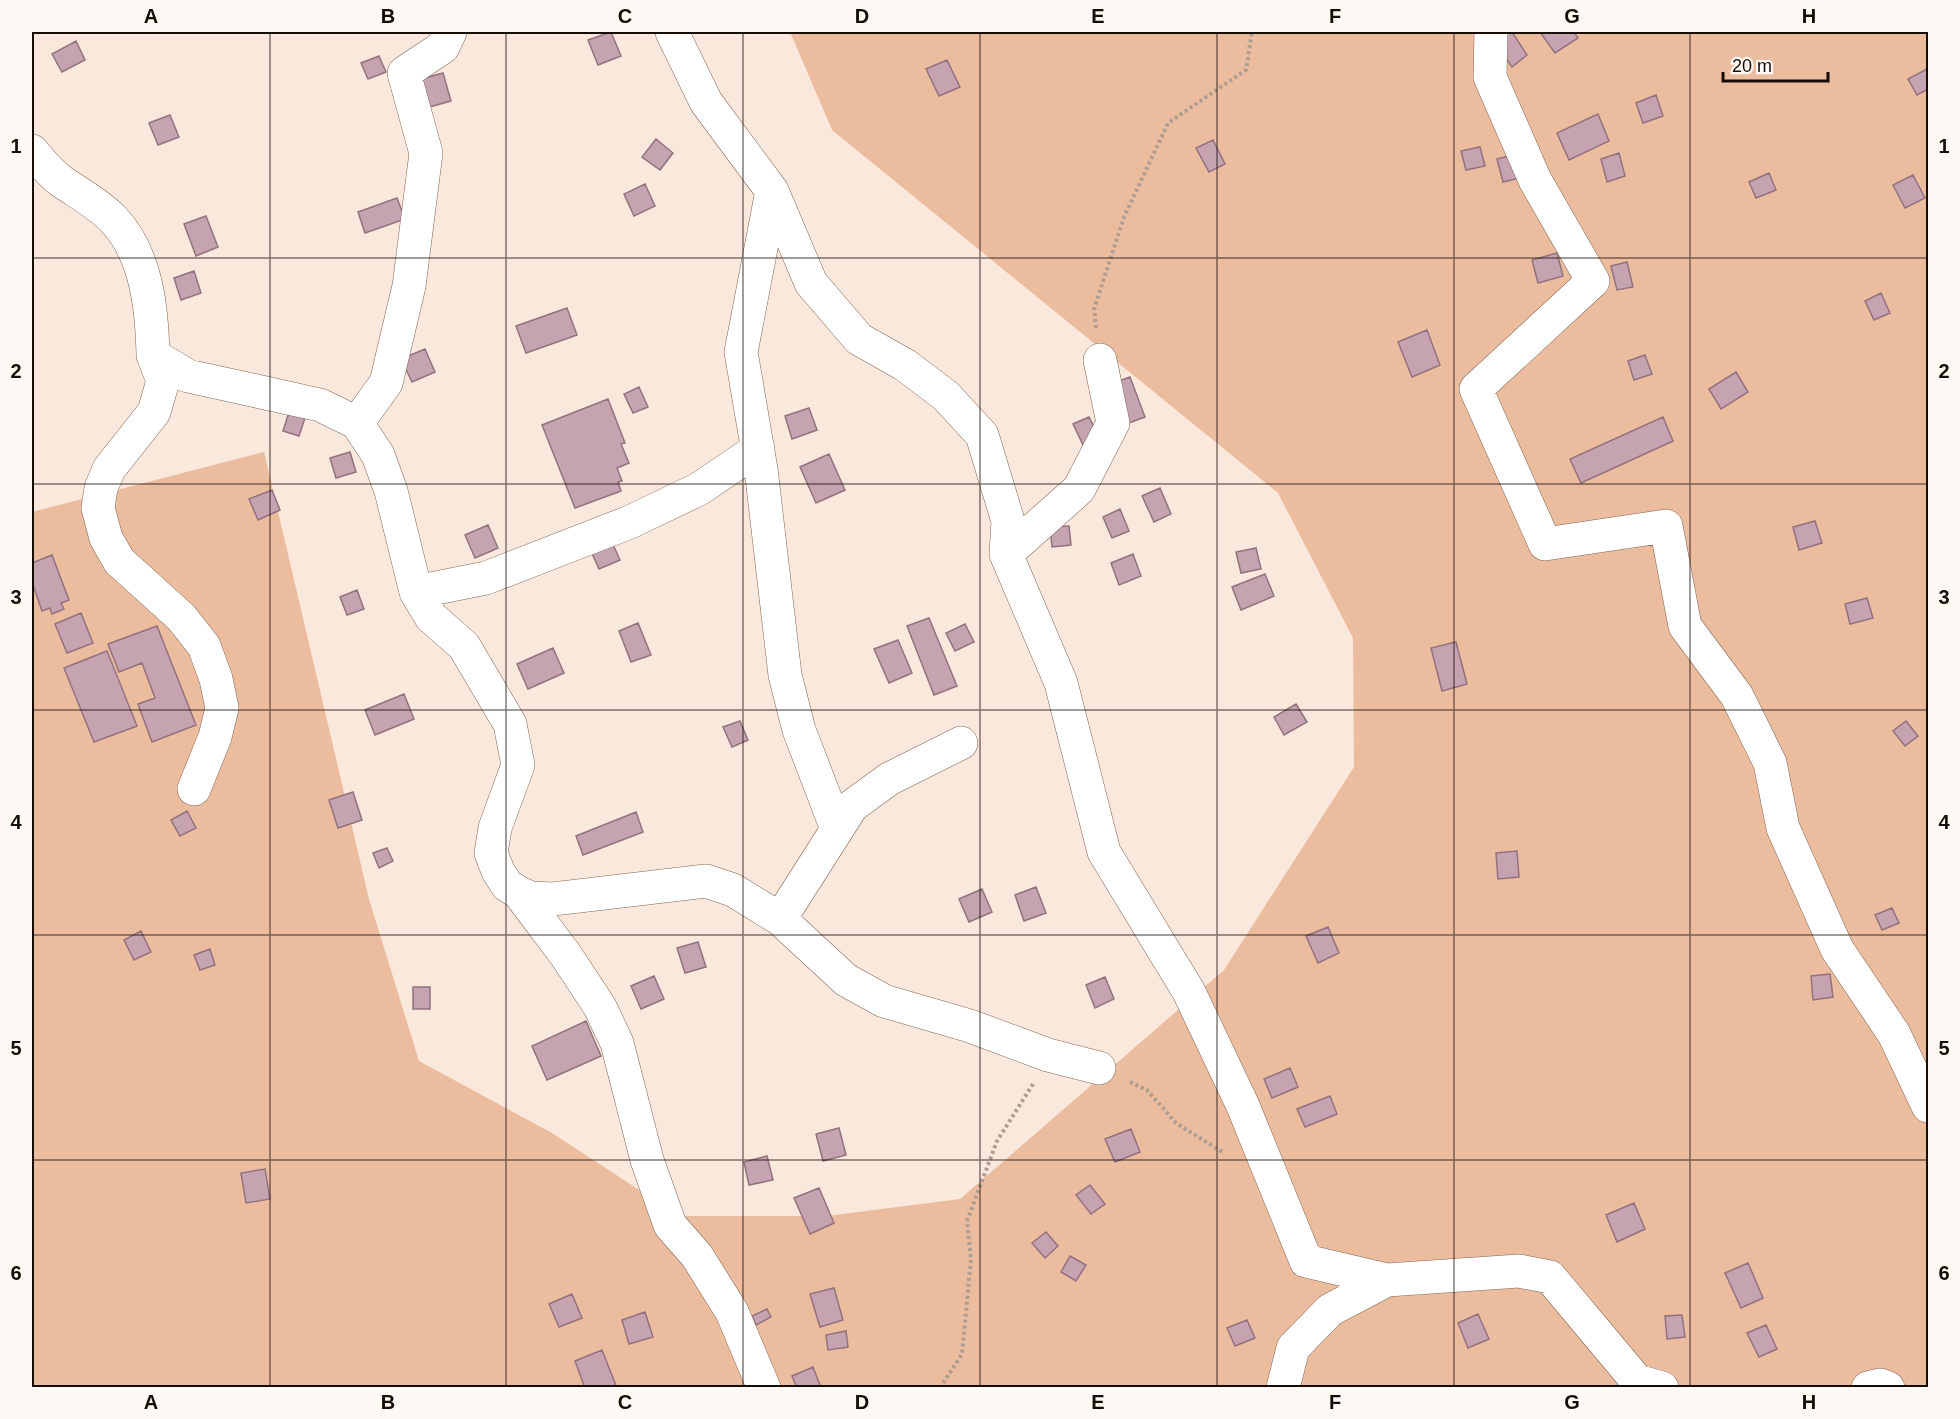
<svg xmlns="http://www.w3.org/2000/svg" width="1960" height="1419" font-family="Helvetica,sans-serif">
<rect width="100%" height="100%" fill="#fbe8dc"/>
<path fill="#ecbc9e" d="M790,32H1928V1387L32,1388V512L264,452L369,899L419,1061L552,1133L679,1216H827L960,1199L1224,970L1354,767L1353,638L1278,493L832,130Z"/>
<path fill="#c6a3b1" stroke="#92727f" stroke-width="1.5" d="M611,32L621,56L598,65L588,40Z
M1501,32H1512L1527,55L1512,67L1492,38Z
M1540,32H1574L1578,38L1555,53Z
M76,41L85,60L62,72L52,54Z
M379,56L386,72L368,79L361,63Z
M947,60L960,87L939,96L926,69Z
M1927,69L1928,89L1917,95L1908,79Z
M443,73L451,101L426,108L418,80Z
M1656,95L1663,116L1643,123L1636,103Z
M1598,114L1609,141L1569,160L1557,133Z
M170,115L179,137L158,145L149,123Z
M656,139L673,153L660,170L642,157Z
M1213,140L1225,164L1209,172L1196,148Z
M1480,147L1485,166L1466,170L1461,151Z
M1522,153L1528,176L1503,182L1497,159Z
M1619,153L1625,176L1607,182L1601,159Z
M1769,173L1776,190L1756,198L1749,182Z
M1913,175L1925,198L1905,208L1893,185Z
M645,184L655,206L634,216L624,194Z
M397,198L405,219L365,233L358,212Z
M206,216L218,247L196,256L184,224Z
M1557,253L1563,276L1538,283L1532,260Z
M1627,262L1633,287L1617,290L1611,266Z
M194,271L201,293L181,300L174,278Z
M1881,293L1890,313L1874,320L1865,301Z
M567,308L577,335L526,353L516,326Z
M1427,330L1440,365L1412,377L1398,342Z
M425,349L435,372L412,382L401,359Z
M1645,355L1652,374L1634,380L1628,361Z
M1736,372L1748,392L1721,409L1709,389Z
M1130,377L1145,417L1126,424L1111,384Z
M639,387L648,407L633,413L624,394Z
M608,399L625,443L621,444L629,463L617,468L622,481L618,482L621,491L575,508L542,425Z
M809,408L817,430L792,439L785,416Z
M289,412L305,418L299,436L283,431Z
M1089,417L1100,439L1084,447L1073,424Z
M1663,417L1673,441L1581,483L1570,459Z
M350,452L356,472L336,478L330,458Z
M829,454L845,490L816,503L800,467Z
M1160,488L1171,514L1154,522L1142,496Z
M272,490L280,510L258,520L249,499Z
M1120,509L1129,531L1112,538L1103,517Z
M1815,521L1822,543L1799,550L1793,527Z
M488,525L498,548L475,558L465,535Z
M1069,526L1071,545L1052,547L1050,527Z
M611,540L620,560L599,569L590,549Z
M1256,548L1261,569L1241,573L1236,552Z
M1133,554L1141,576L1119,585L1111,563Z
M52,555L69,600L61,603L64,609L52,614L50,608L42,611L32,582V563Z
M1265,574L1274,596L1241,610L1232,587Z
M357,590L364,609L347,615L340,597Z
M1867,598L1873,618L1850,624L1845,604Z
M81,613L93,643L67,653L55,624Z
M929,618L957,686L934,695L907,626Z
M638,623L651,655L631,662L619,631Z
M965,624L974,642L955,651L946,633Z
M157,626L196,725L152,742L138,704L155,698L142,663L119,672L108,644Z
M898,640L912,673L889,683L874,649Z
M1456,642L1467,684L1442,691L1431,648Z
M553,648L564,673L528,689L517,664Z
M107,651L137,726L94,742L64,668Z
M404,694L414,719L375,735L365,710Z
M1296,704L1307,722L1284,735L1274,717Z
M740,721L748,740L732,747L723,727Z
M1906,721L1918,736L1905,746L1893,731Z
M353,792L362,820L338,828L329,800Z
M187,811L196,828L180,836L171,820Z
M636,812L643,832L583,855L576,836Z
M387,848L393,861L379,868L373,853Z
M1517,851L1519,877L1498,879L1496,853Z
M1036,887L1046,913L1024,921L1015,895Z
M982,889L992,912L969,922L959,899Z
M1892,908L1899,923L1882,930L1875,915Z
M1328,927L1339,953L1318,963L1306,936Z
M141,931L151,952L134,960L124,940Z
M698,942L706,967L685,973L677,948Z
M210,949L215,965L200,970L194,955Z
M1830,974L1833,997L1813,1000L1811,976Z
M654,976L664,999L641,1009L631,986Z
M1105,977L1114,999L1095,1008L1086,985Z
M413,987H430V1009H413Z
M586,1021L601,1056L547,1080L532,1046Z
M1290,1068L1298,1087L1272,1098L1264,1079Z
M1330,1096L1337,1114L1305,1127L1297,1109Z
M839,1128L846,1155L823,1161L816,1134Z
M1131,1129L1140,1152L1115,1162L1105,1139Z
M767,1156L773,1180L749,1185L744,1162Z
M265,1169L270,1199L246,1203L241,1173Z
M1090,1185L1105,1204L1091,1214L1076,1195Z
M819,1188L834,1223L810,1234L794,1198Z
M1634,1203L1645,1229L1617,1242L1606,1215Z
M1046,1232L1058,1246L1045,1258L1032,1243Z
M1070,1256L1086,1265L1076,1281L1061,1272Z
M1748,1263L1763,1298L1741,1308L1725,1273Z
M834,1288L843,1320L820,1327L810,1294Z
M572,1294L582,1318L559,1327L549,1304Z
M767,1309L771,1317L756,1325L752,1316Z
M645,1312L653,1337L629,1344L622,1320Z
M1478,1314L1489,1339L1468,1348L1458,1323Z
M1682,1315L1685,1337L1667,1339L1665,1316Z
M1247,1320L1255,1338L1235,1346L1227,1328Z
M1766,1325L1777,1349L1759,1357L1747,1333Z
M846,1331L848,1347L828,1350L826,1335Z
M602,1350L617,1388H585L575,1361Z
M813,1367L821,1388H797L792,1376Z"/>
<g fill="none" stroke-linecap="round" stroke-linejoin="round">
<g stroke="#816654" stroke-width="34">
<path id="minor" d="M672,32L706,102L772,191L811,283L859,339L905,365L946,396L982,435L1008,521L1006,554L1061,683L1104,852L1189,992L1243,1106L1306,1261L1387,1280L1519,1271L1550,1277L1637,1381L1662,1388
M1491,32L1490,77L1535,180L1593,281L1476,389L1545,544L1666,526L1685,626L1737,696L1770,763L1783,828L1837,949L1894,1034L1928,1106
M32,151C41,162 50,173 61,181C78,193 99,204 113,219C147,254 152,310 153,355L188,376L320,405L357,423L378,455L391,491L416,592L431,617L464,646L510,724L518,765L495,828L491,853L498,871L507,885L519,893L531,898L553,899L706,881L733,890L780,919L846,980L884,1001L970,1026L1048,1055L1099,1068
M772,191L741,352L761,469L785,675L799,730L837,829
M153,355L163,381L154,412L109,469L101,488L98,508L106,538L119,561L181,617L204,646L216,679L222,708L215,737L194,789
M357,423L386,383L409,286L426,153L404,73L443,47L450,32
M1006,554L1079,489L1113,423L1100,360
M416,592L486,578L630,522L699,489L758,449
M519,893L565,954L600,1007L617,1043L647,1160L670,1225L697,1256L732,1312L764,1388
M780,919L852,806L889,779L961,743
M1283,1388L1293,1348L1330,1310L1387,1280
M1868,1388L1880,1385L1888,1388"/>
</g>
<path stroke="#ad9d93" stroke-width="4" stroke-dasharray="3 3" stroke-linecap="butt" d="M1096,328L1094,309L1124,217L1168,123L1246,70L1252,32
M1130,1082L1147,1090L1176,1123L1224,1153
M940,1388L962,1354L971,1259L967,1221L997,1141L1033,1084"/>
<use href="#minor" stroke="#fff" stroke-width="33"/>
</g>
<path fill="none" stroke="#170d07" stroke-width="1.5" stroke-opacity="0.55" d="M270,32V1388M506,32V1388M743,32V1388M980,32V1388M1217,32V1388M1454,32V1388M1690,32V1388M32,258H1928M32,484H1928M32,710H1928M32,935H1928M32,1160H1928"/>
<rect width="1960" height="1419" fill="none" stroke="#fef8f4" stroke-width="66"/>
<path d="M1723 72v9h105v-9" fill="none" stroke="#170d07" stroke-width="3"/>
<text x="1732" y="72" font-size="18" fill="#170d07" stroke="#fef8f4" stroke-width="4.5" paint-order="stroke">20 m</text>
<rect x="33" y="33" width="1894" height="1353" fill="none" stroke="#170d07" stroke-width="2"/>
<g font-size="20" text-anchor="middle" font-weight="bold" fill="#170d07">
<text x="151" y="23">A</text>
<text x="388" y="23">B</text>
<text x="625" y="23">C</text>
<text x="862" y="23">D</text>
<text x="1098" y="23">E</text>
<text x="1335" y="23">F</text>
<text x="1572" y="23">G</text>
<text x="1809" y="23">H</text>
<text x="16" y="153">1</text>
<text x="1944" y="153">1</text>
<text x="16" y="378">2</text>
<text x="1944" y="378">2</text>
<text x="16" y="604">3</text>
<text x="1944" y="604">3</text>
<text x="16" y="829">4</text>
<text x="1944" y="829">4</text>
<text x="16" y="1055">5</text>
<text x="1944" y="1055">5</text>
<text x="16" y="1280">6</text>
<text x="1944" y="1280">6</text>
<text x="151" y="1409">A</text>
<text x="388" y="1409">B</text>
<text x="625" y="1409">C</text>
<text x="862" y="1409">D</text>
<text x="1098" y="1409">E</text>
<text x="1335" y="1409">F</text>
<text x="1572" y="1409">G</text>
<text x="1809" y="1409">H</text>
</g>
</svg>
